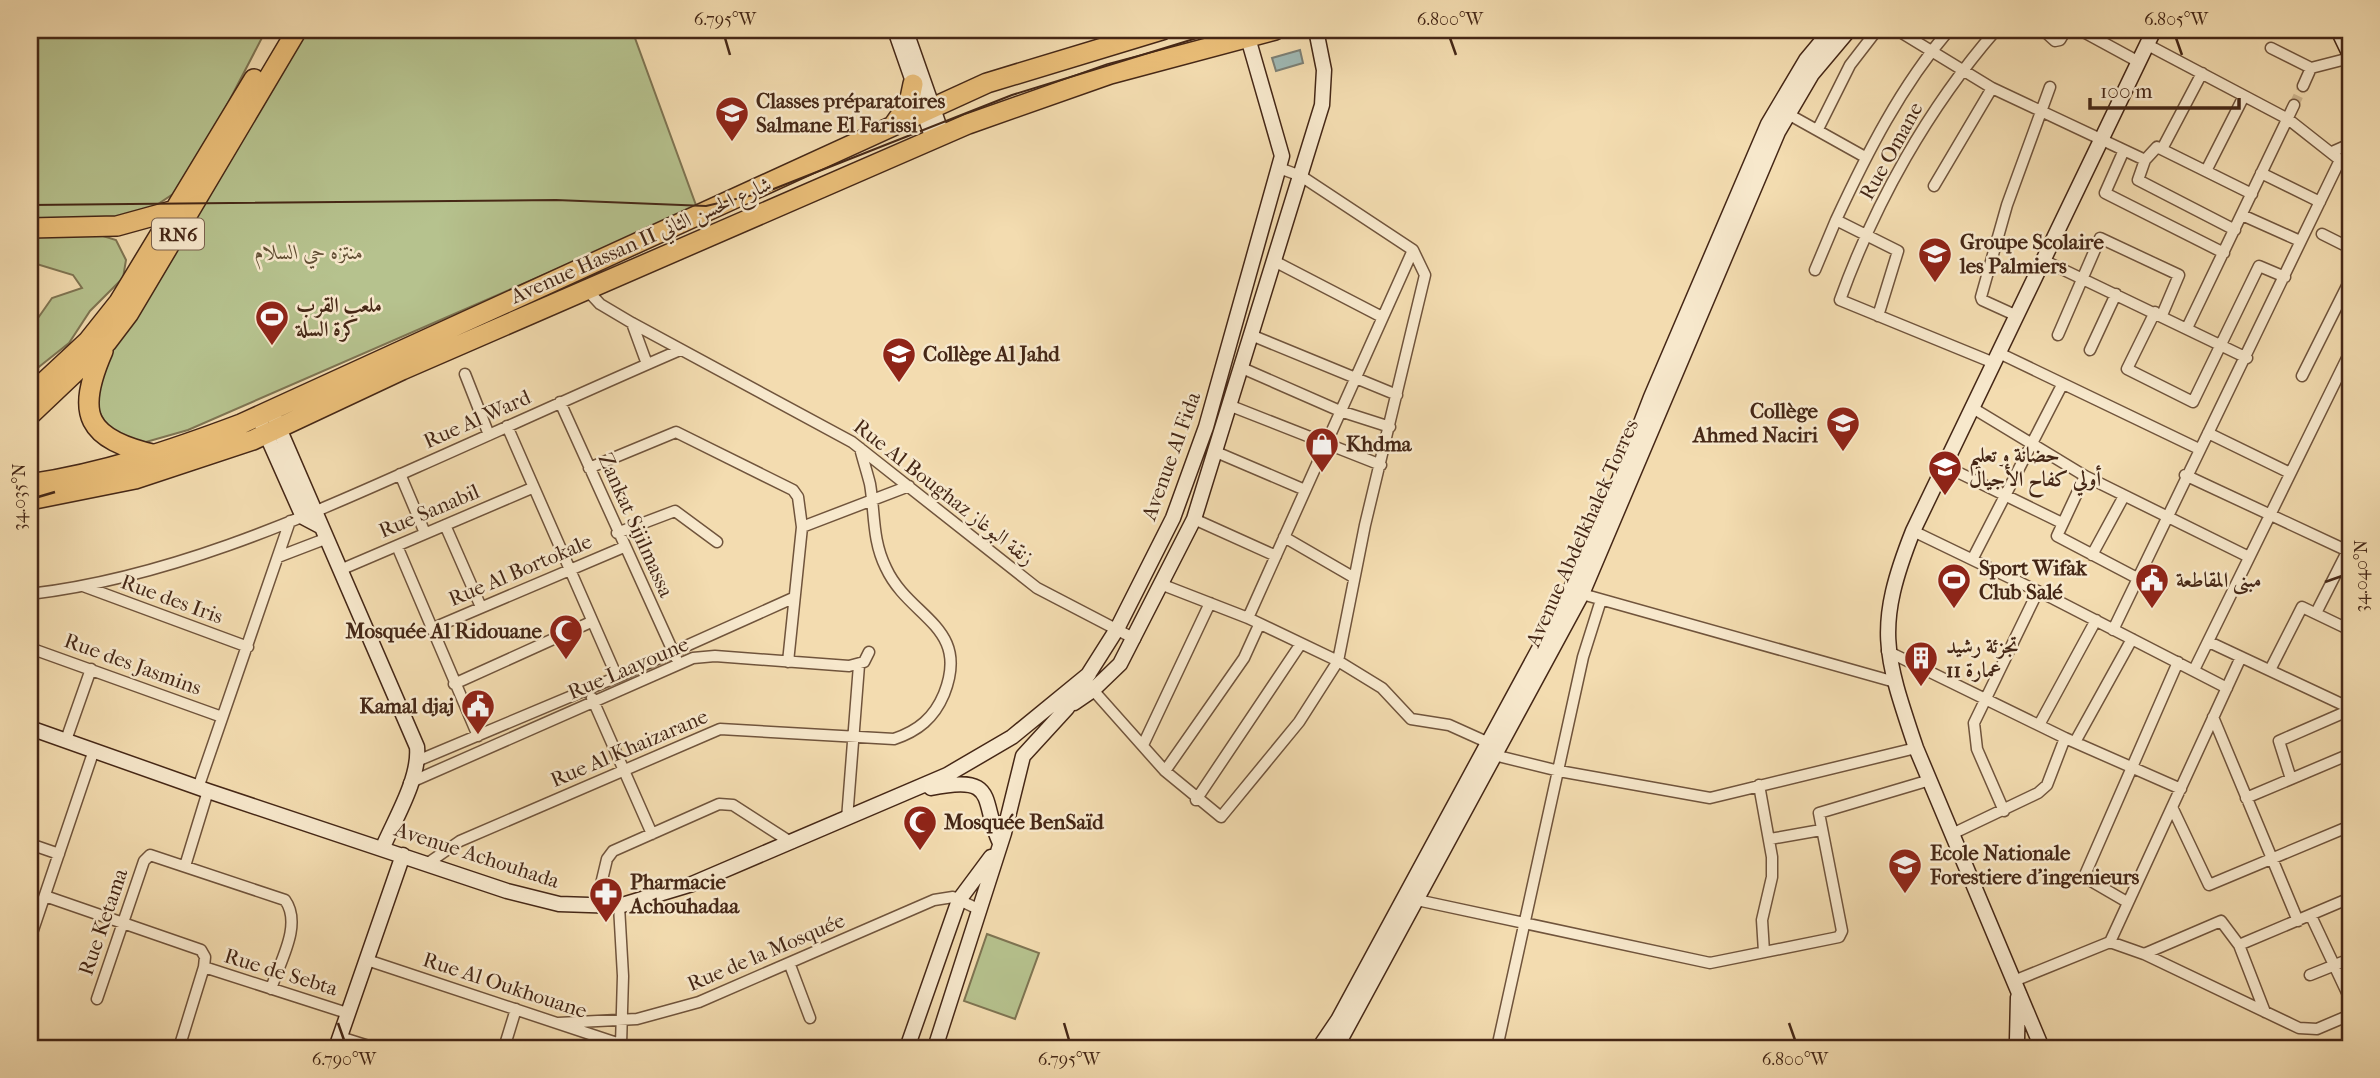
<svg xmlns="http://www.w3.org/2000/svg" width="2380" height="1078" font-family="'IM FELL French Canon',Amiri,serif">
<rect width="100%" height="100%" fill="#f3dcb0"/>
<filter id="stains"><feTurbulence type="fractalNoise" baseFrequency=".00286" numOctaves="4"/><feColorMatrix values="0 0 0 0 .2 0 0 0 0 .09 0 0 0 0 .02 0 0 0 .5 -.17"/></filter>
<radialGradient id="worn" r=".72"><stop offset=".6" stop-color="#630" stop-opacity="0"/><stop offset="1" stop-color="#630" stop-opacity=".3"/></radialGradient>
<path fill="#b6c28e" stroke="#7e7452" stroke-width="2" d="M30,30H266L185,186L155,206L113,218H30Z
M297,30H632L697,208L188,430L146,442H125L105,422L95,404L108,348Z
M90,232L116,240L126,260L123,278L90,311L69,343L30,374V317L38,318L52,298L82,288L73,275L30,262V233Z
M987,934L1039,953L1015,1019L964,1001Z"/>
<path fill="#9fb9b5" stroke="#7b7f75" stroke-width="2" d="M1300,50L1303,63L1276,71L1272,58Z"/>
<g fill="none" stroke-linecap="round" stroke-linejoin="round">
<path stroke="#d0b891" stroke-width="10" stroke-dasharray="10 5" stroke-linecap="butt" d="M2294,105L2303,86"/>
<g stroke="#70543c" stroke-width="13">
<path id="street" d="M1897,30L1992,88L2145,160L2138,180L2235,230
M2043,30L2055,41L2060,40L2066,30
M2080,30L2137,61
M2271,48L2311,68L2350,58
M2303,86L2311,68
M1788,114L1865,157
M1818,129L1850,65L1877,30
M2162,149L2202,73
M2124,150L2105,193L2224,253
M2332,152L2350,144
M2145,160L2157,147L2252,194
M2206,171L2244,96
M2261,173L2320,202
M1934,186L1992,88
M2242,215L2300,241
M2322,234L2350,248
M2043,260L2247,358
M1274,261L1382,317
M1815,270L1836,220
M587,290L600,304L632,323L852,442L1037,588L1135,639
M2155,312L2127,369L2193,402L2259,266L2285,277
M2015,315L1982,300L1981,297L2007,205L2050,87
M1878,316L1898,251L1836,220C1867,153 1901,86 1949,30
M632,323L647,364
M2187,328L2294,105
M1251,335L1397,395
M2058,335L2100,238L2179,275L2162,315
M2090,350L2116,294
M1999,353L2199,449
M1994,363L1840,300C1875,203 1928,108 1996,30
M1242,368L1340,411L1390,427
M465,374L489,435
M2302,376L2350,280
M560,402L676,658
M1231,406L1381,465
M1971,407L2085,476L2249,557
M507,426L617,677
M2208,433L2290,473
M1216,452L1305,490
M1943,465L2062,523
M589,468L676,432L793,490L798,497L802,527L788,662
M400,474L425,533
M2185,475L2350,552
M2085,476L2057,536L2137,578
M1194,519L1276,556
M445,525L481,607
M802,527L909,486
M1913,531L2054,599L2227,688
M617,533L675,511L717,542
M1284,537L1353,577
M397,546L478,736
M2092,555L2124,496
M278,557L325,539
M1973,558L2062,385
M340,570L532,488
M1163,585L1248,618L1338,661L1382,688L1411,719L1449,725L1489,743
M83,586L248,647
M30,594C166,578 294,522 417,467C505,428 592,388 680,350
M1582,594L1895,682
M2316,613L2350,546
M1248,618L1413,250
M431,629L624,547
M2113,630L2340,160L2288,119L2146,44
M2209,642L2350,708
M30,648L222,717
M1887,651L2065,738L2181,789
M2194,670L2350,352
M2270,670L2302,607L2350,630
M454,684L591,622
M1093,690L1165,771L1221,817L1299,722L1338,661L1365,525L1425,275L1413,250L1301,176L1279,168
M592,698L652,834
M2213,717L2298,921
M2039,725L2096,620
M66,740L91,669
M2075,742L2132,639
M1143,745L1210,603
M1494,755L1559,771L1710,798L1916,748
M417,761L617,677L793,598
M1165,771L1244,658L1259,625
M2291,779L2279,741L2350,710
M409,783L693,658L715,656L849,666L864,662L869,652
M1759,785L1772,857V877L1762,920L1764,952
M198,788L290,521
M2246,798L2350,754
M1196,800L1300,645
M2172,807L2209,885L2350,826
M2004,811L1977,749L1974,723L2038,591
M847,819L859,665
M1952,834L2038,793L2047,785L2065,738
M1770,839L1821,830
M30,844L59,854
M428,863L460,841L720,729L894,739C918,731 934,718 944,694C971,626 909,618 886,568C872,540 875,513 870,484C867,472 863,460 860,448
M185,866L208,791
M45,896L201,950L205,957L204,967L179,1048
M1417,900L1710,963L1839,937L1842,931L1819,813L1930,780
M2127,902L2084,877L2178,662
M596,905L607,859L613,851L719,804L733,805L792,843
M619,906L623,976L621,1045
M2311,916L2350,999
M30,939L94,750
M2110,942L2241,657
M2239,945L2265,1012
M2144,954L2221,921L2239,945L2350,898
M367,960L632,1048
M790,965L810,1018
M204,967L347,1013
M2310,975L2350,959
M2014,981L2110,942L2144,954L2299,1028L2317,1029L2350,1015
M97,999L144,861L150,855L285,900C303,925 279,963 271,989
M558,1023L637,1019L699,1002L934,900L953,897L980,910
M340,1037L375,1048
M504,1048L516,1009
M1497,1048L1583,657L1601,600"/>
</g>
<g stroke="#452716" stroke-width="17">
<path id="secondary" d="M895,30L933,139
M2338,30L2350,55
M909,40L942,134
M275,419L417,747C420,778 395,819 383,847
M263,427L303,517L320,526
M1074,703L1093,690L1120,664L1194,519L1322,105L1324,70L1316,30
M30,728L208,791L507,891L559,904L619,906L692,884L947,775L1012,737L1089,674
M931,788C1000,774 980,801 1000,843
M2017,1040L2018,997
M336,1048L403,855
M907,1048L959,900L991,857
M935,1048L1004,833L1023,756L1067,708L1117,629L1173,518L1206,427L1282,156L1246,31
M1319,1048L1338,1020L1566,599L1611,500L1651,397L1768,124L1806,60L1831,30
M1336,1048L1582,594L1778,132L1812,74L1849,30
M2042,1048L1916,748C1884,653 1875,627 1913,531L2154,30"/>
</g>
<g stroke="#452716" stroke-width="22">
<path id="highway" d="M895,123L909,103L913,84
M30,228L117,226L175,210
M103,351C75,415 86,439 156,455
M30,395L88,341L119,302L254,79
M30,415L107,342L129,313L297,30
M30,484C104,473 172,450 241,424L987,83L1162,30
M30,500L135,479L253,440L402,370L968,124L1110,74L1275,30"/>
</g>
<use href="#street" stroke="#f7e8cc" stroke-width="10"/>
<use href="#secondary" stroke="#f7e8cc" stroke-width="14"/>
<use href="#highway" stroke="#eabe78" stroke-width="19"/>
<path stroke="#452716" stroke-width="2" d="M30,205L556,200L706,206L766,192L1012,95L1223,30"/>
</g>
<path fill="none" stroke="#452716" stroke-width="2.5" d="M725,38L730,55M1450,38L1456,55M2176,38L2182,55M38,497L55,492M2325,582L2342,576M338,1023L344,1040M1064,1023L1069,1040M1789,1023L1795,1040"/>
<defs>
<g id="school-pin" transform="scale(1.75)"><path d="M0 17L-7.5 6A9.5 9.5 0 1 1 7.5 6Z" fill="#8f2418" stroke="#f7e8cc"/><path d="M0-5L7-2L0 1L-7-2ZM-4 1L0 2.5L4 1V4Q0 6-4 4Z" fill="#fff"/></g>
<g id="stadium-pin" transform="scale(1.75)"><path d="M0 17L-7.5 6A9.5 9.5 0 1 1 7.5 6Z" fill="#8f2418" stroke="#f7e8cc"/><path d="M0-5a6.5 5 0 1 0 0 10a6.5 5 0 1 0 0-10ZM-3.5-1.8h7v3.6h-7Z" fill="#fff"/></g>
<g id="shop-pin" transform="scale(1.75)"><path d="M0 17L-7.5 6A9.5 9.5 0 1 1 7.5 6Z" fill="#8f2418" stroke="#f7e8cc"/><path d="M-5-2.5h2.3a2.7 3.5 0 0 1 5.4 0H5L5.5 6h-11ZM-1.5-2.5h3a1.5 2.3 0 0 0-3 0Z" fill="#fff"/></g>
<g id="university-pin" transform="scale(1.75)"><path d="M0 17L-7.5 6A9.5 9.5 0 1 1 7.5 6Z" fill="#8f2418" stroke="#f7e8cc"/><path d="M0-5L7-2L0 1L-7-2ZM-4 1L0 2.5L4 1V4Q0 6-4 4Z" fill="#fff"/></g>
<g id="civic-pin" transform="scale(1.75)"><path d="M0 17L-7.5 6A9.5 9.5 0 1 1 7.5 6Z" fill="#8f2418" stroke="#f7e8cc"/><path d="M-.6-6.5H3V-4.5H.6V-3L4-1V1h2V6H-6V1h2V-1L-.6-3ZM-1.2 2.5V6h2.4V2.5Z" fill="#fff"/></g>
<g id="mosque-pin" transform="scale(1.75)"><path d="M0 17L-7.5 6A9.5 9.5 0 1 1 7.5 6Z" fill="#8f2418" stroke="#f7e8cc"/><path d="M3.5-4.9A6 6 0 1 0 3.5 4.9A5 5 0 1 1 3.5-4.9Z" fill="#fff"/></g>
<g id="building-pin" transform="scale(1.75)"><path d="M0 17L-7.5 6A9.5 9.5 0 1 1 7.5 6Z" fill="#8f2418" stroke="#f7e8cc"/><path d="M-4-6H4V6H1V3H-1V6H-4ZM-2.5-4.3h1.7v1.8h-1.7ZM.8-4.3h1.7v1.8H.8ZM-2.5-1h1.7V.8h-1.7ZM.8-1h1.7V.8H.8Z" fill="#fff"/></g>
<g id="pharmacy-pin" transform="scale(1.75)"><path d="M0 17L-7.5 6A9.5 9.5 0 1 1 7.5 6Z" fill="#8f2418" stroke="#f7e8cc"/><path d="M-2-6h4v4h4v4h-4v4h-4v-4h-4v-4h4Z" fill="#fff"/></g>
</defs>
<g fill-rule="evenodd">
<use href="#school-pin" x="732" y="113"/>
<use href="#school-pin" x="1935" y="254"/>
<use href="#stadium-pin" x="272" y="317"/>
<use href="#school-pin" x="899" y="354"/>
<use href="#school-pin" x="1843" y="423"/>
<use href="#shop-pin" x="1322" y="444"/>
<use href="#university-pin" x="1945" y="467"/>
<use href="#stadium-pin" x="1954" y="580"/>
<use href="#civic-pin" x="2152" y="580"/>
<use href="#mosque-pin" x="566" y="631"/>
<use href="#building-pin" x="1921" y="658"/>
<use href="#civic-pin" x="478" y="706"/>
<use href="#mosque-pin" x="920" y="822"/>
<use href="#university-pin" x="1905" y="865"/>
<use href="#pharmacy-pin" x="606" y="894"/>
</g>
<g text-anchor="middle" stroke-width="5" stroke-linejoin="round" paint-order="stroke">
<rect fill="#f7e8cc" stroke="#7a614d" stroke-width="2" x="152" y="218.5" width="52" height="31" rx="5"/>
<g font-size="19" font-weight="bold" fill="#452716">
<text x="178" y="241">RN6</text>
</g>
<g font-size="21" font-weight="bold" fill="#452716" stroke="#f7e8cc" text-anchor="start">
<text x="756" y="108">Classes préparatoires<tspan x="756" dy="24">Salmane El Farissi</tspan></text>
<text x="1960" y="249">Groupe Scolaire<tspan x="1960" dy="24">les Palmiers</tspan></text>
<text x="296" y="312">ملعب القرب<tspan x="296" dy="24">كرة السلة</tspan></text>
<text x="923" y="361">Collège Al Jahd</text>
<text x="1818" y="418" text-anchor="end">Collège<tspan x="1818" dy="24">Ahmed Naciri</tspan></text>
<text x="1346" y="451">Khdma</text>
<text x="1969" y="462">حضانة و تعليم<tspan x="1969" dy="24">أولي كفاح الأجيال</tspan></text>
<text x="1979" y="575">Sport Wifak<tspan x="1979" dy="24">Club Salé</tspan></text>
<text x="2176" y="587">مبنى المقاطعة</text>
<text x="542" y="638" text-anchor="end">Mosquée Al Ridouane</text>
<text x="1946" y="653">تجزئة رشيد<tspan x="1946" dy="24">عمارة 11</tspan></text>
<text x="454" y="713" text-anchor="end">Kamal djaj</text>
<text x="944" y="829">Mosquée BenSaïd</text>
<text x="1930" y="860">Ecole Nationale<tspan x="1930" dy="24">Forestiere d'ingenieurs</tspan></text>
<text x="630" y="889">Pharmacie<tspan x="630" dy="24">Achouhadaa</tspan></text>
</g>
<g font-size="21" fill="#452716" stroke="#f7e8cc">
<text transform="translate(1891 151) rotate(-61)" y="7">Rue Omane</text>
<text transform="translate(641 240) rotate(-24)" y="7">Avenue Hassan II شارع الحسن الثاني</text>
<text transform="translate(477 419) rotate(-24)" y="7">Rue Al Ward</text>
<text transform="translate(1171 456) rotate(-70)" y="7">Avenue Al Fida</text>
<text transform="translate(944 492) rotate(38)" y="7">Rue Al Boughaz زنقة البوغاز</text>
<text transform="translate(429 511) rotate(-23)" y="7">Rue Sanabil</text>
<text transform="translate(636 525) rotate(66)" y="7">Zankat Sijilmassa</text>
<text transform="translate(1582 533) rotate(-66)" y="7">Avenue Abdelkhalek Torres</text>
<text transform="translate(520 570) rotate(-23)" y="7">Rue Al Bortokale</text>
<text transform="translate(172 599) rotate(20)" y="7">Rue des Iris</text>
<text transform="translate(133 664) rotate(20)" y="7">Rue des Jasmins</text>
<text transform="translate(628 668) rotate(-23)" y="7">Rue Laayoune</text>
<text transform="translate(629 748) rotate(-23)" y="7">Rue Al Khaizarane</text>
<text transform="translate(477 855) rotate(18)" y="7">Avenue Achouhada</text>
<text transform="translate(103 922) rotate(-71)" y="7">Rue Ketama</text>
<text transform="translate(766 952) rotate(-23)" y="7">Rue de la Mosquée</text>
<text transform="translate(281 972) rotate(17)" y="7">Rue de Sebta</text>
<text transform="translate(505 985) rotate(18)" y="7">Rue Al Oukhouane</text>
</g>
<g font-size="21" font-style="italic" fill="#614e34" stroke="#f7e8cc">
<text x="309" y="259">منتزه حي السلام</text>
</g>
</g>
<rect width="2380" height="1078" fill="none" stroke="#f3dcb0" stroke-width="77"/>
<path d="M2090 98v10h149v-10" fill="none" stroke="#452716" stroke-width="3.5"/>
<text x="2100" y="98" font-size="21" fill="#452716" stroke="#f7e8cc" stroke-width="5" paint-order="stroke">100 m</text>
<rect x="38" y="38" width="2304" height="1002" fill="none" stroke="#452716" stroke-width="2.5"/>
<g font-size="18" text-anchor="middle" fill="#452716">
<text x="725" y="25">6.795°W</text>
<text x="1450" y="25">6.800°W</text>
<text x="2176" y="25">6.805°W</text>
<text transform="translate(19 497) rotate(-90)" y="6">34.035°N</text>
<text transform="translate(2361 576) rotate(-90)" y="6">34.040°N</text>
<text x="344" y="1065">6.790°W</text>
<text x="1069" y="1065">6.795°W</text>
<text x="1795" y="1065">6.800°W</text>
</g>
<rect width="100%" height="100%" filter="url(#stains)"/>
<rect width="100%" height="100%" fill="url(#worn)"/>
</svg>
